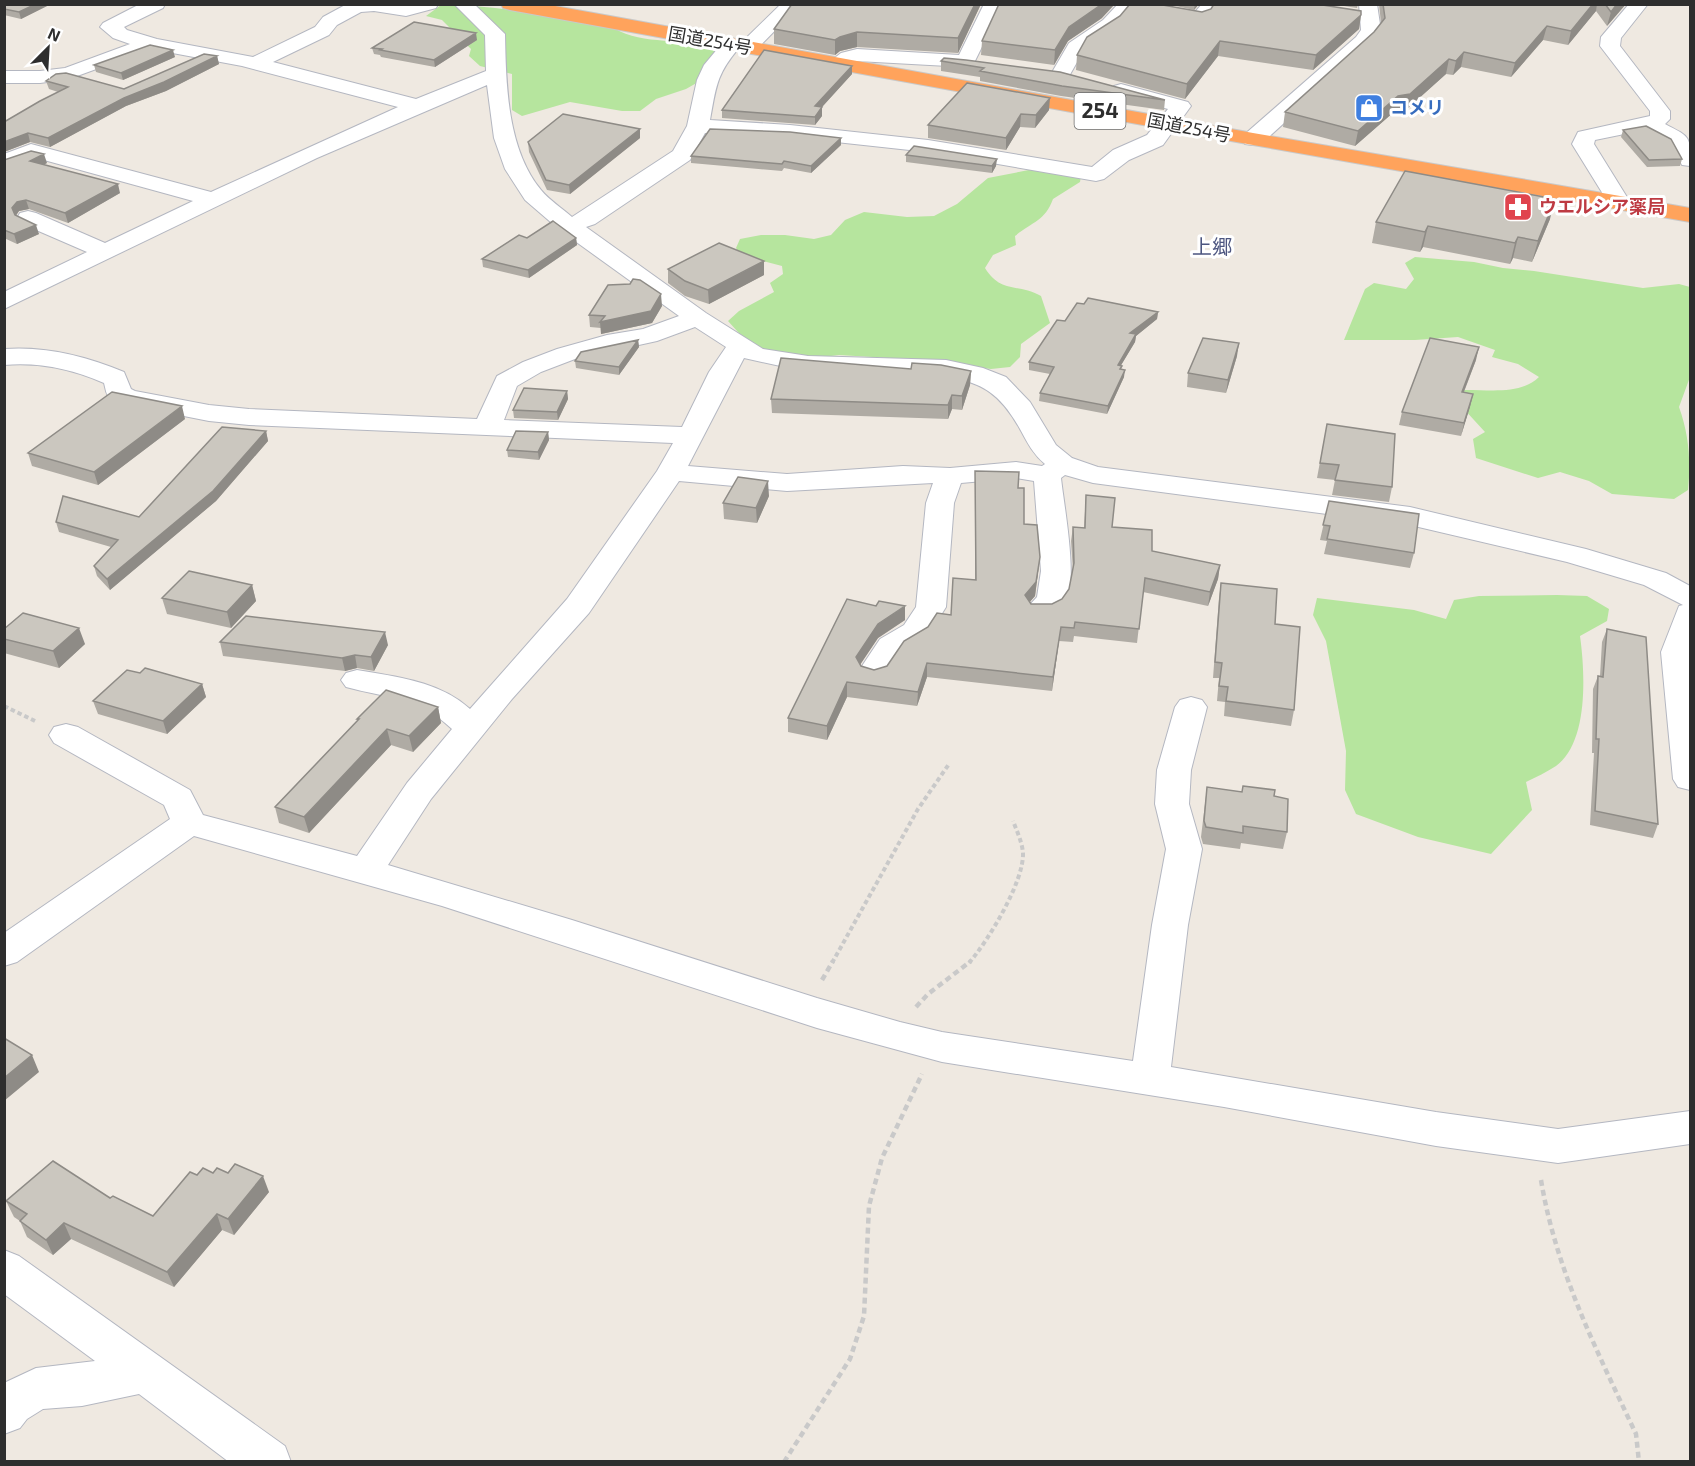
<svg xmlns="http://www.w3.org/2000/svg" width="1695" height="1466" font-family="'Exo 2','Noto Sans JP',sans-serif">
<rect width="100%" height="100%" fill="#efe9e1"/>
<path fill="#b6e59e" d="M441,5C499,5 557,17 614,28C644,47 683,35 715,51L700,81L686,89L656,99L640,111H622L570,102L522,116L512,110V74L480,66L469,56L471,49L442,20L426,16Z
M1034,169L1081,176L1080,182L1053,199C1045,221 1032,222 1015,236L1016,245L993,255L985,268C1001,294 1018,283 1041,296L1050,323L1021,344L1020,357L1010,367L991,369L922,360L839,355L823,357L797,365L772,364L750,358L747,342L728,321L739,311L774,292L770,283L783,274L782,266L740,255L736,248L740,239L761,235H785L814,239L831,235L845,220L864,212L907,217L934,216L957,204L988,178Z
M1415,257L1474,262L1503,268L1534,271L1643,288L1679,284L1690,287V377L1679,407C1689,435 1691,461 1688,490L1674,499L1612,494L1589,481L1560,472L1538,478L1476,458L1473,439L1485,432L1463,408L1461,390C1486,389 1520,396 1539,377L1518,364L1492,357L1495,350L1458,337L1415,340H1344L1365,289L1374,283L1406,289L1414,279L1405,263Z
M1557,595L1587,596L1609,609L1607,621L1580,636C1585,672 1589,742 1556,766C1547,772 1536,777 1526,782L1532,810L1491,854L1418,837L1356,814L1345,790L1346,751L1326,641L1313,615L1317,598L1414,610L1446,619L1454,600L1479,596Z"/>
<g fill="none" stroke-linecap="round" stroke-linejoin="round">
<g stroke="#b4b7c1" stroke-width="2">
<path id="minor" d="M140,4H165L163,8L124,27L127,30L157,39L253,57L315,27L323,17L347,4H438L436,8L406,16L374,11L361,12L337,25L329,35L273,62L416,99L486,71L485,35L454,4H474L505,34C506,84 507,149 541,190C549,200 562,208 572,217L673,151L687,126L697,80L704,65L724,41L731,39L740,44L781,4H801L754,52L747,54L738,49C716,75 716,88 710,120L790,125L928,140L1092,167L1113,150L1147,135L1168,109L1114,94L1111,90L1114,86L1121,84L1188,102L1191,106L1163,145L1129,160L1104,179L1096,181L928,152L790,137L705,133L690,160L595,224L586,227L706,313L763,349L808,356L946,360L983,368L1006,377L1030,402L1056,445L1072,458L1098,467L1410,507L1586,549L1666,573L1690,586V790L1678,787L1673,779L1661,652L1679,606L1683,605L1644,585L1567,562L1410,525L1093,483L1065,475L1061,478C1064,506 1078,579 1066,602C1059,616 1043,619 1030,616L1026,609L1037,597L1041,571L1034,481L1016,478L961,483L954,503L946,607L926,639L902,653L885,679L874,682L863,679L858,672L880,639L904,625L916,607L926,503L933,483L787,491L679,481L589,613L512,699L431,799L388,865L572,920L817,998L900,1022L942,1032L1133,1061L1152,925L1166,849L1155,804L1157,770L1175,707L1180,700L1191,697L1202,700L1207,707L1191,770L1189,804L1202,849L1188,925L1171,1067L1436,1112L1558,1129L1690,1111V1144L1558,1163L1436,1146L1224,1107L942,1062L817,1028L442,906L194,836L17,962L4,966V933L170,819L164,805L54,743L49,735L54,727L66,724L78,727L190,790L203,815L357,856L407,783L452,729C417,696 390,699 346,687L341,680L346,673L357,670C397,677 439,681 470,709L567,599L657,471L673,443L249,425L209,421L118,403C105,396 107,394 104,383C71,369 40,362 4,365V349C46,346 86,356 124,372L131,389L135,391L209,405L249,409L477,419L497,376L523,362L557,349L607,335L643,329L679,316L561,231L525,200L505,169L494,138L487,85L317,158L4,309V292L87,252L20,223L17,218L20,213L28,211L36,213L105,243L193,201L33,157L4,169V154L31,144L211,192L398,107L242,66L151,49L69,79L40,83H4V71H40L65,68L130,44L113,38L100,27L103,23ZM695,327L726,347L709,372L682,427L504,420L517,386L541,372L575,359L657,341ZM744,358L808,372L946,376C984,383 1001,395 1020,429C1027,442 1033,454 1045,464L1042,466L1016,462L950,468L903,466L787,474L688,466Z
M984,4H1003L973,65L966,67L857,61L844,68H830L827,64L841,53L857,49L959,55Z
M1118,4H1138L1117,28L1084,50L1068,78H1054L1051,74L1069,43L1103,20Z
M1202,4H1221L1207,22L1200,24L1160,17L1158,13L1160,9L1167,7L1195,12Z
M1359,4H1377L1381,31L1370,45L1261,144L1253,145L1245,144L1242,139L1245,134L1356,37L1361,30Z
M1629,4H1648L1621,38L1620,46L1670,111V119L1665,124C1692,138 1690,136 1690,166L1682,165L1671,144L1644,130L1595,140L1594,144L1630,202L1627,207L1619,209L1611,207L1572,144L1578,132L1650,116V111L1600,46L1601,37Z
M4,1250L19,1256L285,1446L291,1462H229L139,1394L82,1406L43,1409L27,1419L20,1428L4,1434V1383L36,1368L95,1361L4,1294Z"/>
</g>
<g stroke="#c9c9c9" stroke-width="2">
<path id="highway" d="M501,4H544L1253,133L1690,208V222L1253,145L510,10L503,8Z"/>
</g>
<path stroke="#c9c9c9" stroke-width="4" stroke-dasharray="4.5 3" stroke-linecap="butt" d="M4,706L35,721
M832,963L918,809L949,764
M969,963C988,941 1024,882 1023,853C1022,842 1017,831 1013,821"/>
<path stroke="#c9c9c9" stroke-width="4.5" stroke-dasharray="6 4" stroke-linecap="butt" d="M822,980L833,961
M916,1007L928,994L971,961
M1541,1180C1556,1271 1597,1351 1636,1434L1639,1462
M784,1462L850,1359L864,1316L869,1206L882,1158L922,1074"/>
<use href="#minor" fill="#fff" fill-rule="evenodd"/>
<use href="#highway" fill="#ffa35c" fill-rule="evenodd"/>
</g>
<path fill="#afaba4" d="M4,4H51L21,19L4,15Z
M981,4L958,53L857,47L840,51L835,55L774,44V29Z
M1167,4H1199L1194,10Z
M1331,4H1358L1357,8Z
M1379,4H1626L1607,26L1596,11L1568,45L1543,40L1511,77L1461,67L1453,75L1446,74L1407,109L1395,111L1355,146L1283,127L1285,112L1374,32L1381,23Z
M1202,12L1361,15L1359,29L1313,70L1218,56L1185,99L1076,70L1077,55L1120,16Z
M1102,18L1068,41L1054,65L981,55L982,41Z
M477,40L435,67L381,57L380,55L374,54L372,48Z
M217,56L219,64L166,91L126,106L50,147L30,142L4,152V122L58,92L49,89L46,81L124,89Z
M175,57L123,80L96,72L94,65Z
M941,61L1060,72L1165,100L1164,110L1061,96L980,81V77L941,71Z
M852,66V74L822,107V116L815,125L722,118V110Z
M1049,110L1035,128L1020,127L1006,150L928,138V125Z
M640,129V138L570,194L547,190L529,152L528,142Z
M1623,130L1682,159L1680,166L1647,167L1621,137Z
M841,145L811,173L784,168L782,171L691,163V156Z
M906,155L996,166L992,173L906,162Z
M4,160L47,163L43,165L120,193L68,223L29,209L19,211L16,215L39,234L17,244L4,238Z
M1550,219L1532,262L1513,258L1510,264L1423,247L1420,252L1372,243L1376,222Z
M527,238H576L577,245L529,278L483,267L482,259Z
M668,269L764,275L709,304L685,296L668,283Z
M1084,304L1158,312L1157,319L1136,336L1135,342L1121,365V369L1124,377L1107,414L1039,401L1040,393L1050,374L1029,370V362L1065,321Z
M662,306L652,323L601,334V328L590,327L589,315Z
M638,340L639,347L619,375L576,368L575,361Z
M1237,356L1226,393L1187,387L1188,373Z
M1476,360L1464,392L1473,394L1461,436L1399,425L1402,412Z
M911,369L971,371L970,385L962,410L952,409L948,419L772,413L771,399Z
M567,391L568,399L558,420L514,418L513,410Z
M185,419L98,485L32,466L28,453Z
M1327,424L1392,487L1389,502L1332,495L1335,480L1317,478Z
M266,431L268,441L216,501L110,590L97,576L94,566L111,547L59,532L56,522L139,517Z
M548,432L549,440L539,460L508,457L507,450Z
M975,471L1018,488L1024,524L1040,557L1035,596L1029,602L1031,604H1052L1062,599L1069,589L1073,571L1071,541L1073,527L1084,528L1086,495L1112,527L1152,551L1220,565L1218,579L1208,606L1143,592L1137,643L1074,636L1073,642L1059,641L1052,691L927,677L917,706L847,697L827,740L788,732V718L876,606L905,620L878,638L860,664L861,666L874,670L887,666L951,615L975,579Z
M769,496L757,523L724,519L723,503Z
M1329,501L1414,553L1410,568L1324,554L1327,541L1320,540Z
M1221,583L1275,624L1294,710L1291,726L1224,716L1225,702L1217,701L1219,678H1213L1219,598Z
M252,585L256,601L231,628L167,614L162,598Z
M4,629L85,644L59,668L4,653Z
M1607,629L1658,824L1653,838L1590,825L1594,753H1592L1593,689L1598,676H1600L1602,642Z
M220,642L388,645L374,671L357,668L345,671L223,656Z
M140,673L202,684L206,697L167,734L98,714L93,701Z
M438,707L441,723L413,752L391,745L309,833L279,823L275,807L357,721V719Z
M1243,786L1274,796L1287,832L1283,849L1241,843L1240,849L1203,844L1201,837L1207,787L1242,792Z
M213,1173L269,1192L234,1235L222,1230L174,1287L71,1239L53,1255L27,1237L20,1221L14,1217L6,1201L110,1198L153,1216L197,1175Z"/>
<path fill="#8e8b86" d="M36,4H51L21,19L19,12Z
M975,4H981L958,53V38Z
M1102,4H1115L1102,18L1068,41L1054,65L1055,50L1069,27Z
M1195,4H1199L1194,10Z
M1593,4H1597L1596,11L1568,45L1571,31Z
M1617,4H1626L1607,26L1611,12Z
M1361,15L1359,29L1313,70L1316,55Z
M1547,26L1543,40L1511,77L1515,63Z
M857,32V47L840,51L835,55V40L840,37Z
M476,33L477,40L435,67L434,60Z
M1220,41L1218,56L1185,99L1187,84Z
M173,50L175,57L123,80L121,73Z
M1464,52L1461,67L1453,75L1456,61Z
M217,56L219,64L166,91L126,106L50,147L48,138L124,98Z
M1449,59L1446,74L1407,109L1395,111L1355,146L1358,131L1398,96Z
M852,66V74L822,107V116L815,125V106Z
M1050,98L1049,110L1035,128L1036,115Z
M1021,114L1020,127L1006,150V138Z
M640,129V138L570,194L569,185Z
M28,133L30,142L4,152V142Z
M841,138V145L811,173V166Z
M44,154L47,163L33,170L30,161Z
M997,159L996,166L992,173V166Z
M118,184L120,193L68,223L65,213Z
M1555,199L1550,219L1532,262L1538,241Z
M26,200L29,209L19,211L15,217L12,208L17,202Z
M36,225L39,234L17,244L14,234Z
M1428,226L1423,247L1420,252L1425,232Z
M1518,237L1513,258L1510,264L1515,243Z
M576,238L577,245L529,278L528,270Z
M764,261V275L709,304L708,290Z
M661,294L662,306L652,323L601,334L600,322Z
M1158,312L1157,319L1136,336L1135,342L1117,372L1118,365L1130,333Z
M638,340L639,347L619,375V367Z
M1239,343L1237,356L1226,393L1228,380Z
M1479,347L1476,360L1459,404L1462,392Z
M1125,370L1124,377L1107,414L1108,406Z
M971,371L970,385L962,410V396Z
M567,391L568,399L558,420L557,412Z
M1473,394L1470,407L1461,436L1464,423Z
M952,395V409L948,419V405Z
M182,406L185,419L98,485L94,472Z
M266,431L268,441L216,501L110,590L107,579Z
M548,432L549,440L539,460L538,452Z
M768,481L769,496L757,523L756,508Z
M1040,557L1035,596L1024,609L1025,595Z
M1220,565L1218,579L1208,606L1210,592Z
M252,585L256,601L231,628L227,612Z
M905,606V620L878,638L856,671V657L878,624Z
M1061,627L1059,641L1052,691L1053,677Z
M79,628L85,644L59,668L53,651Z
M385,632L388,645L374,671L371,657Z
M355,655L357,668L345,671L342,658Z
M927,663V677L917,706L918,692Z
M847,682V697L827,740V726Z
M202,684L206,697L167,734L163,721Z
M438,707L441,723L413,752L409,736Z
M387,729L391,745L309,833L304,817Z
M32,1055L39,1072L4,1101V1078Z
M263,1176L269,1192L234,1235L228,1219Z
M217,1214L222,1230L174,1287L167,1272Z
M64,1223L71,1239L53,1255L46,1240Z"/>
<path fill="#cbc7bf" stroke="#8e8b86" stroke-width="1.5" d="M4,4H36L19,12L4,9Z
M792,4H975L958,38L857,32L840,37L835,40L774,29Z
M999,4H1102L1069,27L1055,50L982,41Z
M1130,4H1157L1202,12L1211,9L1214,4H1316L1361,11V15L1316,55L1220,41L1187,84L1077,55L1087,37L1120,16Z
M1383,4H1593L1571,31L1547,26L1515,63L1464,52L1456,61L1449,59L1410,94L1398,96L1358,131L1285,112L1374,32L1385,18Z
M1605,4H1617L1611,12Z
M414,22L476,33L434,60L380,50L382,49L372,48Z
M150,45L173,50L121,73L94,65Z
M764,50L852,66L815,106L822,107L815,117L722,110Z
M204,54L217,56L164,82L124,98L48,138L28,133L4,142V122L40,101L68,87L46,81L56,74L66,73L124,89Z
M944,58L966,60L1060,72L1165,100L1062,86L980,71L984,68L941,61Z
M967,83L1050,98L1036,115L1021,114L1006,138L928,125Z
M563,114L640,129L569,185L546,180L528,142Z
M1646,126L1671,139L1682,159L1649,160L1623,130Z
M710,129L790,132L841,138L811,166L784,161L782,164L691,156Z
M914,146L997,159L992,166L906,155Z
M31,151L44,154L30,161L118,184L65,213L26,200L17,202L12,208L15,215L36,225L14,234L4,230V160Z
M1405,171L1555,199L1538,241L1518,237L1515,243L1428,226L1425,232L1376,222Z
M553,221L576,238L528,270L482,259L519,235L527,238Z
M719,243L764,261L708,290L685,281L668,269Z
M633,279L640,280L661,294L651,311L600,322L605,316L589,315L608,285L630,284Z
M1088,298L1158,312L1130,333L1136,334L1118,365L1122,366L1120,369L1125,370L1108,406L1040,393L1054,367L1029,362L1057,320L1065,321L1077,303L1084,304Z
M1203,338L1239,343L1228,380L1188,373Z
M1430,338L1479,347L1462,392L1473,394L1464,423L1402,412Z
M638,340L619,367L575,361L581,352Z
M781,358L911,369L912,363L941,365L971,371L962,396L952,395L948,405L771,399Z
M524,388L567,391L557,412L513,410Z
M112,392L182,406L94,472L28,453Z
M1327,424L1395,434L1392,487L1335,480L1339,465L1320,463Z
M222,427L266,431L213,491L107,579L94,566L118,540L56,522L63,496L139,517Z
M516,431L548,432L538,452L507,450Z
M975,471L1019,472L1018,488H1024V524L1037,525L1040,557L1036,582L1025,595L1031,604H1052L1062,599L1069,589L1074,563L1073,527L1085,528L1086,495L1115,498L1112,527L1152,530V551L1220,565L1210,592L1145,578L1139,629L1075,622L1074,628L1061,627L1053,677L927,663L918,692L847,682L827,726L788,718L847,599L876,606L879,601L905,606L878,624L856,657L861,666L874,670L887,666L904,641L928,627L937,613L951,615L953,578L976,580Z
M738,477L768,481L756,508L723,503Z
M1329,501L1419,514L1414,553L1327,539L1330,526L1323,525Z
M189,571L252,585L227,612L162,598Z
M1221,583L1277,589L1275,624L1300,627L1294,710L1226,701L1228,687L1219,686L1222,663L1215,662Z
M23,613L79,628L53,651L4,639V629Z
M246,616L385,632L371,657L355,655L342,658L220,642Z
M1607,629L1646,637L1658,824L1595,811L1599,739H1596L1598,676L1603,677Z
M145,668L202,684L163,721L93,701L127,670L140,673Z
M386,690L438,707L409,736L387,729L304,817L275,807L359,719H357Z
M1243,786L1275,790L1274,796L1288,799L1287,832L1243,826V833L1206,827L1204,821L1207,787L1242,792Z
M4,1038L32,1055L4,1078Z
M53,1161L110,1198L113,1196L153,1216L190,1172L197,1175L203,1168L213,1173L217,1168L228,1173L235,1164L263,1176L228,1219L217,1214L167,1272L64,1223L46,1240L20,1221L27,1214L6,1201Z"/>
<defs>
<g id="shop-square" transform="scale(1.5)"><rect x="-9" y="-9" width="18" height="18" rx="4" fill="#3f7fe0" stroke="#fff"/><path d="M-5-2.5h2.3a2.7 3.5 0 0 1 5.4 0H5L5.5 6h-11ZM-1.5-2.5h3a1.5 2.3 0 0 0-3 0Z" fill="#fff"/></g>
<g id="pharmacy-square" transform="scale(1.5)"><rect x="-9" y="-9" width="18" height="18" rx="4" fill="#e0444e" stroke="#fff"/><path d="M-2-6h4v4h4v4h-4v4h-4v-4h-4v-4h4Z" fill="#fff"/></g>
</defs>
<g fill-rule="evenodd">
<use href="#shop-square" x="1369" y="108"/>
<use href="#pharmacy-square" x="1518" y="207"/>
</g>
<g text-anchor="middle" stroke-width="6" stroke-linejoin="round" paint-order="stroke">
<g font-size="18" fill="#2e2e2e" stroke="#fff">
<text transform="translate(710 41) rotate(10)" y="6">国道254号</text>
<text transform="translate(1189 128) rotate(11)" y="6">国道254号</text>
</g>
<g font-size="18" font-weight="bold" fill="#366cbe" stroke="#fff" text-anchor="start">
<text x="1390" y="114">コメリ</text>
</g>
<g font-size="18" font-weight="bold" fill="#be3a42" stroke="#fff" text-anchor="start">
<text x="1539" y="213">ウエルシア薬局</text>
</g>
<g font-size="20" fill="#4d5680" stroke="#fff">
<text x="1212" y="254">上郷</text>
</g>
<rect fill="#fff" stroke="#6d6d6d" stroke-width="1.5" x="1074.5" y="93" width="51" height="36" rx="4.5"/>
<g font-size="21" font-weight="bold" fill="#2e2e2e">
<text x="1100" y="118">254</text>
</g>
</g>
<rect width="1695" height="1466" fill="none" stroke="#2e2e2e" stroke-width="12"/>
<g transform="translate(48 48) rotate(24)" stroke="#ffffff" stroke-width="4.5" paint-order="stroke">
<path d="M0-4.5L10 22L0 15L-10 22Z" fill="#2e2e2e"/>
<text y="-9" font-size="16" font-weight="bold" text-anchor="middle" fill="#2e2e2e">N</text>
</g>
</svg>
